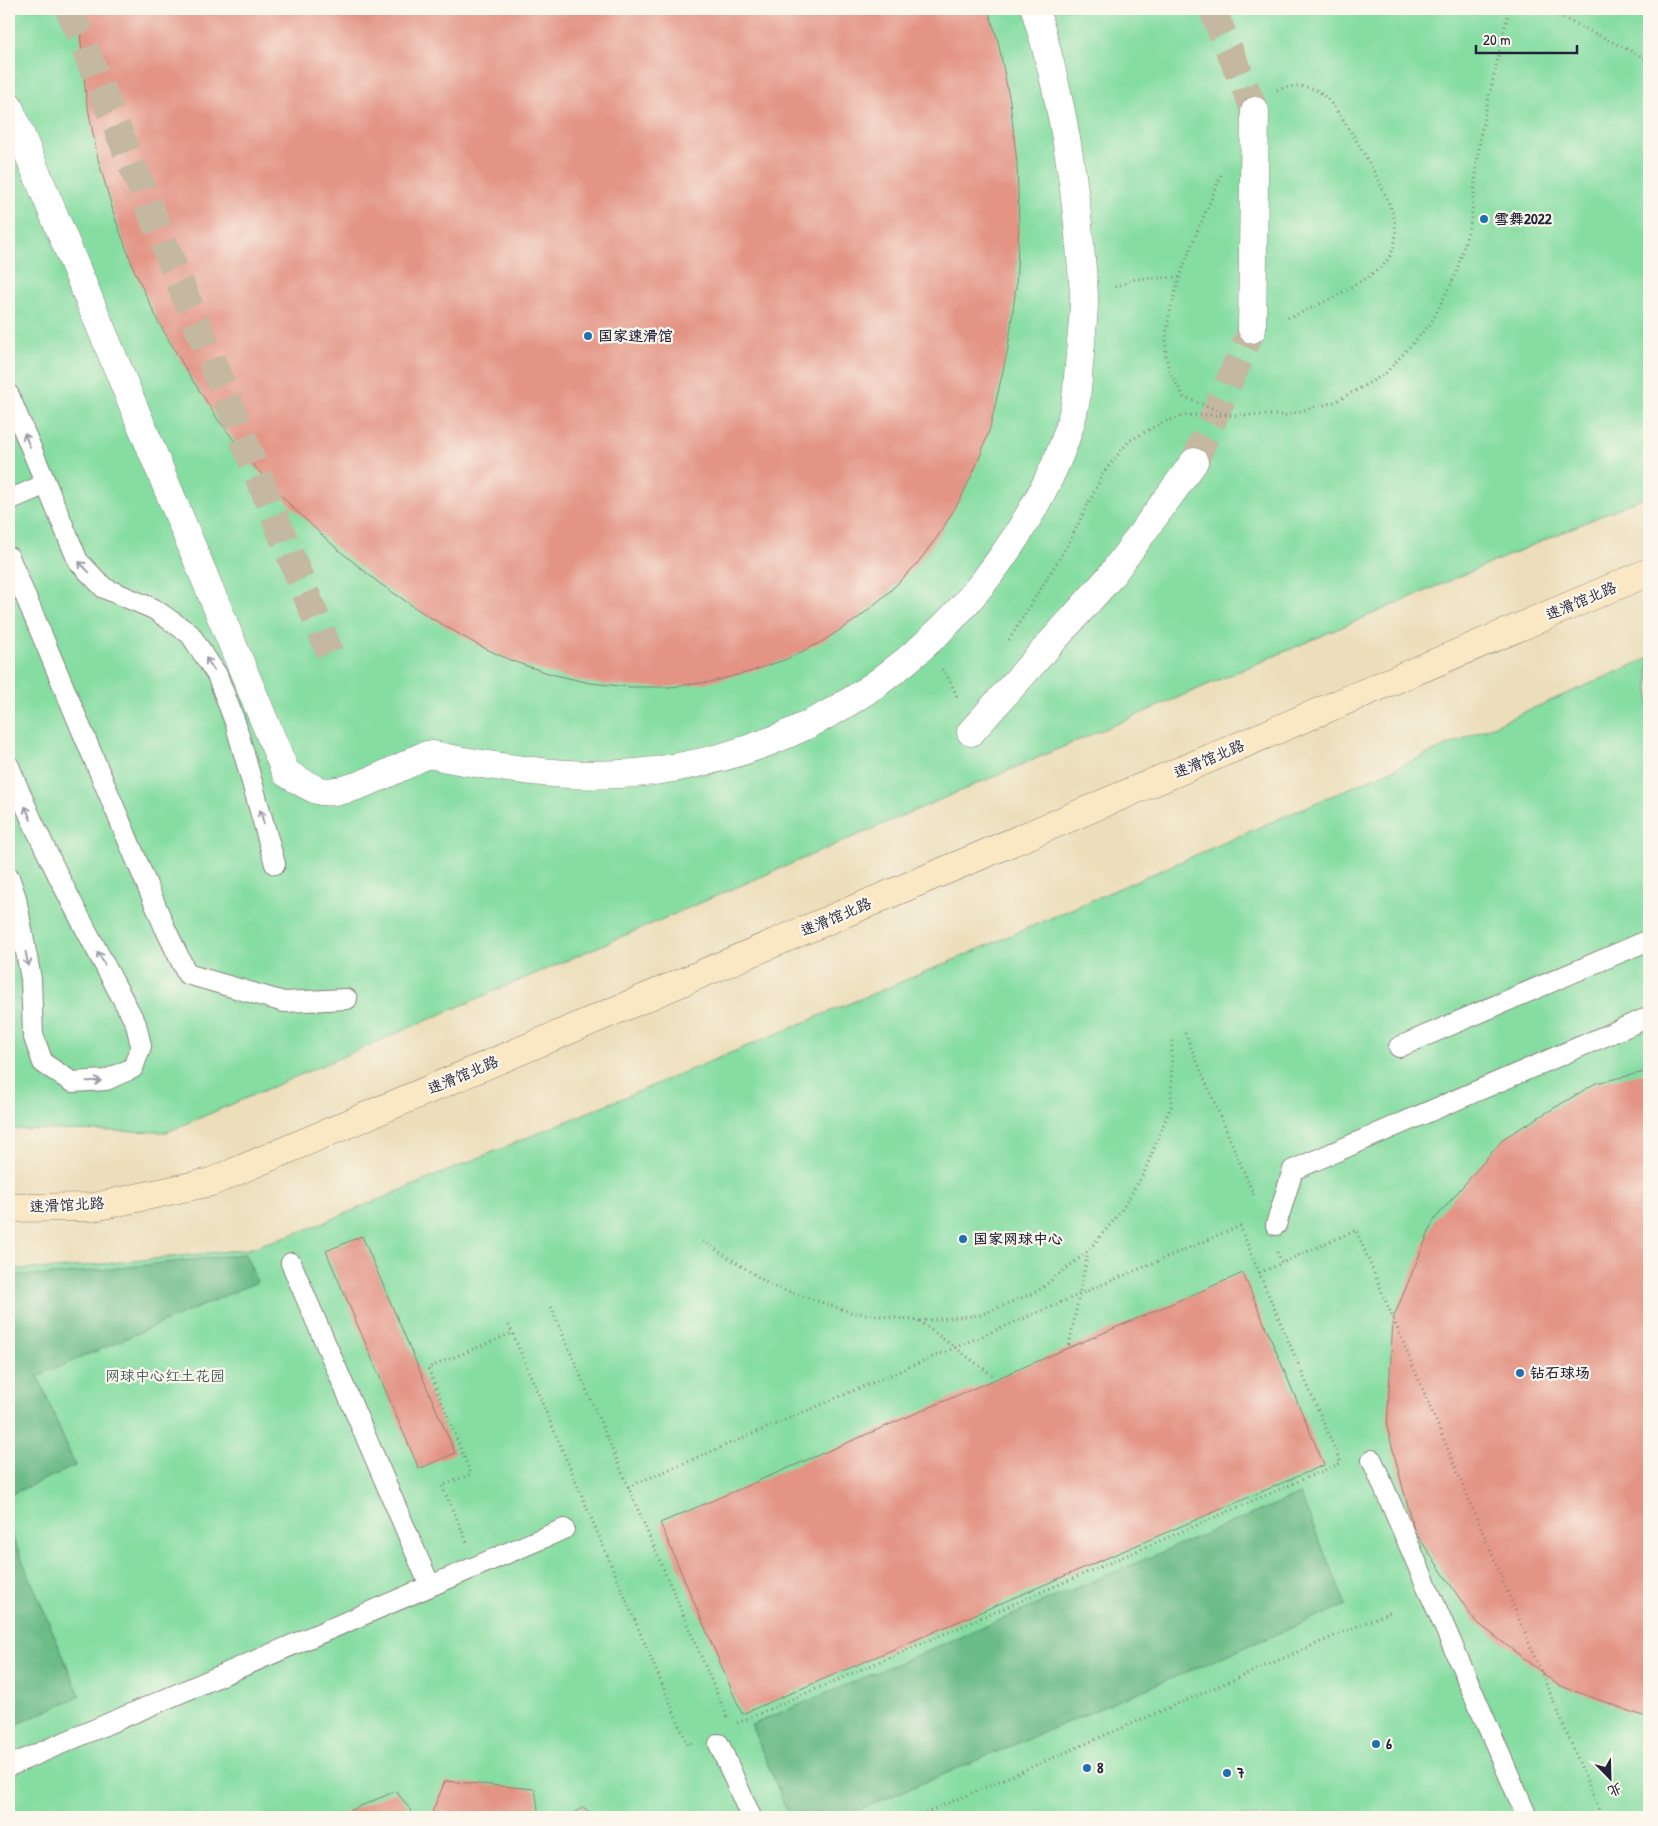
<svg xmlns="http://www.w3.org/2000/svg" width="1658" height="1826" font-family="'Patrick Hand','LXGW WenKai TC',sans-serif">
<rect width="100%" height="100%" fill="#fbf7ec"/>
<filter id="ink" filterUnits="userSpaceOnUse"><feTurbulence type="fractalNoise" baseFrequency=".02" numOctaves="2"/><feDisplacementMap in="SourceGraphic" scale="10" xChannelSelector="R" yChannelSelector="G"/><feConvolveMatrix kernelMatrix="1 2 1 2 8 2 1 2 1" color-interpolation-filters="sRGB"/></filter>
<filter id="wash" filterUnits="userSpaceOnUse"><feTurbulence type="fractalNoise" baseFrequency=".0096" numOctaves="4" result="noise"/><feDisplacementMap in="SourceGraphic" scale="20" xChannelSelector="R" yChannelSelector="G"/><feGaussianBlur stdDeviation="1.12" result="paint"/><feColorMatrix in="noise" values="0 0 0 0 0 0 0 0 0 0 0 0 0 0 0 0 0 1.4 0 .05"/><feComposite in="paint" operator="in"/></filter>
<g filter="url(#wash)">
<rect width="100%" height="100%" fill="#ecdeba"/>
<path fill="#85dda2" stroke="#54806e" d="M9,9H1649V495L167,1132L9,1129Z
M1649,658V1817H9V1269H55L248,1249L308,1229L961,957Z"/>
<path fill="#6cbc88" stroke="#476f62" d="M245,1254L257,1282L38,1376L75,1466L9,1495V1275H54Z
M1300,1494L1346,1605L842,1817H790L751,1725Z
M9,1529L80,1696L9,1728Z"/>
<g id="blocks">
<path fill="#e39485" d="M78,9H988L998,41L1010,102L1017,163L1019,225L1016,287L1008,348L990,428L978,462L961,498L940,533L916,565L888,593L857,619L823,641L787,659L749,672L710,682L670,687H630L590,683L551,674L512,661L476,644L426,615L379,583L335,547L293,508L254,466L219,421L188,373L159,323L135,272L115,218L98,159L86,98Z
M1649,1071V1718L1558,1685L1474,1620L1414,1530L1387,1427L1393,1319L1434,1220L1504,1138L1596,1083Z
M362,1236L455,1453L419,1469L326,1251Z
M1243,1273L1324,1465L742,1714L660,1523Z
M445,1781L535,1789L539,1817H430Z
M396,1791L416,1817H335Z
M583,1807L596,1817H569Z"/>
</g>
</g>
<g filter="url(#ink)">
<use href="#blocks" fill-opacity="0" stroke="#87807a" stroke-width="1"/>
<g fill="none" stroke-linecap="round" stroke-linejoin="round">
<path stroke="#c4b8a1" stroke-width="28" stroke-dasharray="28 14" stroke-linecap="butt" d="M69,9L330,653
M1212,9L1255,111
M1194,462L1252,329"/>
<g stroke="#87807a" stroke-width="22">
<path id="lane" d="M9,395L78,561L104,588L154,609L190,634L217,675L235,722L275,864
M9,500L46,484
M9,557L165,928L187,974L284,1002L347,999
M9,766C44,855 91,939 136,1024L141,1046L133,1068L106,1080L72,1082L43,1063L33,1035L31,979L16,898L9,877
M1399,1047L1649,940
M1276,1225L1293,1170L1649,1017
M291,1263L430,1586
M1372,1460L1527,1817
M719,1744L751,1817
M9,1766L564,1529"/>
</g>
<g stroke="#87807a" stroke-width="29">
<path id="street" d="M9,107L286,773C296,779 307,786 317,790C342,798 385,774 408,764C413,761 421,756 427,755C433,754 441,757 447,758C523,772 597,782 673,768C827,742 954,646 1031,512C1050,479 1068,441 1075,404C1078,388 1078,371 1080,355C1081,337 1084,319 1084,300C1084,282 1081,264 1080,245C1073,164 1059,87 1035,9
M1252,329L1255,111
M971,732L1110,577L1194,462"/>
</g>
<g stroke="#87807a" stroke-width="29">
<path id="secondary" d="M9,1208L94,1207L211,1182L1649,572"/>
</g>
<path stroke="#87807a" stroke-width="3" stroke-dasharray="1 4" stroke-linecap="butt" d="M1545,9L1649,60
M1277,90C1290,85 1306,85 1318,91C1338,102 1389,194 1394,218C1397,232 1396,246 1388,259C1377,277 1306,313 1284,319
M1221,175C1202,224 1155,314 1168,366C1171,376 1179,387 1184,397L1229,415
M1115,287L1135,279L1181,277
M1009,640L1067,546L1104,472L1129,441L1161,423L1186,415H1286L1335,402L1385,374L1431,323L1456,274L1471,221L1480,137L1509,9
M942,669L949,679L958,699
M1185,1033L1255,1198
M703,1241L772,1286L851,1312L919,1321L980,1315L1038,1291L1088,1251L1119,1214L1144,1173L1171,1106L1172,1039
M1277,1252L1282,1263L1356,1230L1602,1817
M551,1307L727,1717
M919,1321L992,1375
M509,1325L688,1745L693,1742
M1069,1345L1088,1252
M628,1487L1240,1226L1259,1273
M467,1542L442,1486L471,1474L428,1368L512,1333
M737,1723L1341,1463L1259,1273L1282,1263
M916,1817L1390,1612"/>
<use href="#lane" stroke="#fff" stroke-width="20"/>
<use href="#street" stroke="#fff" stroke-width="28"/>
<use href="#secondary" stroke="#fae7c3" stroke-width="28"/>
</g>
<defs><path id="oneway-shaft" d="M-6 0H5M1.5-3L5.5 0L1.5 3" fill="none" stroke-width="1.6" stroke-linecap="round" stroke-linejoin="round" transform="scale(1.25)"/></defs>
<g stroke="#9c9ca7">
<use href="#oneway-shaft" transform="translate(27 440) rotate(-113)"/>
<use href="#oneway-shaft" transform="translate(84 567) rotate(-134)"/>
<use href="#oneway-shaft" transform="translate(210 664) rotate(-124)"/>
<use href="#oneway-shaft" transform="translate(28 813) rotate(-113)"/>
<use href="#oneway-shaft" transform="translate(262 817) rotate(-106)"/>
<use href="#oneway-shaft" transform="translate(101 958) rotate(-118)"/>
<use href="#oneway-shaft" transform="translate(27 959) rotate(79)"/>
<use href="#oneway-shaft" transform="translate(94 1081) rotate(-2)"/>
</g>
</g>
<g fill="#1f6fb2" stroke="#fbf7ec" stroke-width="2">
<circle cx="1484" cy="219" r="5"/>
<circle cx="588" cy="336" r="5"/>
<circle cx="963" cy="1239" r="5"/>
<circle cx="1520" cy="1373" r="5"/>
<circle cx="1376" cy="1744" r="5"/>
<circle cx="1087" cy="1768" r="5"/>
<circle cx="1227" cy="1773" r="5"/>
</g>
<g text-anchor="middle" stroke-width="4.5" stroke-linejoin="round" paint-order="stroke">
<g font-size="15" font-weight="bold" fill="#22223b" stroke="#fbf7ec" text-anchor="start">
<text x="1494" y="224">雪舞2022</text>
<text x="598" y="341">国家速滑馆</text>
<text x="973" y="1244">国家网球中心</text>
<text x="1530" y="1378">钻石球场</text>
<text x="1386" y="1749">6</text>
<text x="1097" y="1773">8</text>
<text x="1237" y="1778">7</text>
</g>
<g font-size="15" fill="#22223b" stroke="#fbf7ec">
<text transform="translate(1581 601) rotate(-23)" y="5">速滑馆北路</text>
<text transform="translate(1209 759) rotate(-23)" y="5">速滑馆北路</text>
<text transform="translate(836 917) rotate(-23)" y="5">速滑馆北路</text>
<text transform="translate(463 1075) rotate(-23)" y="5">速滑馆北路</text>
<text transform="translate(67 1205) rotate(-3)" y="5">速滑馆北路</text>
</g>
<g font-size="15" fill="#405a5a" stroke="#fbf7ec">
<text x="165" y="1381">网球中心红土花园</text>
</g>
</g>
<rect width="1658" height="1826" fill="none" stroke="#fbf7ec" stroke-width="30"/>
<g transform="translate(1610 1778) rotate(157)" stroke="#fbf7ec" stroke-width="4" paint-order="stroke">
<path d="M0-4L9 19L0 12L-9 19Z" fill="#22223b"/>
<text y="-8" font-size="14" font-weight="bold" text-anchor="middle" fill="#22223b">北</text>
</g>
<path d="M1476 45v8h101v-8" fill="none" stroke="#22223b" stroke-width="2.5"/>
<text x="1483" y="45" font-size="15" fill="#22223b" stroke="#fbf7ec" stroke-width="4" paint-order="stroke">20 m</text>
</svg>
